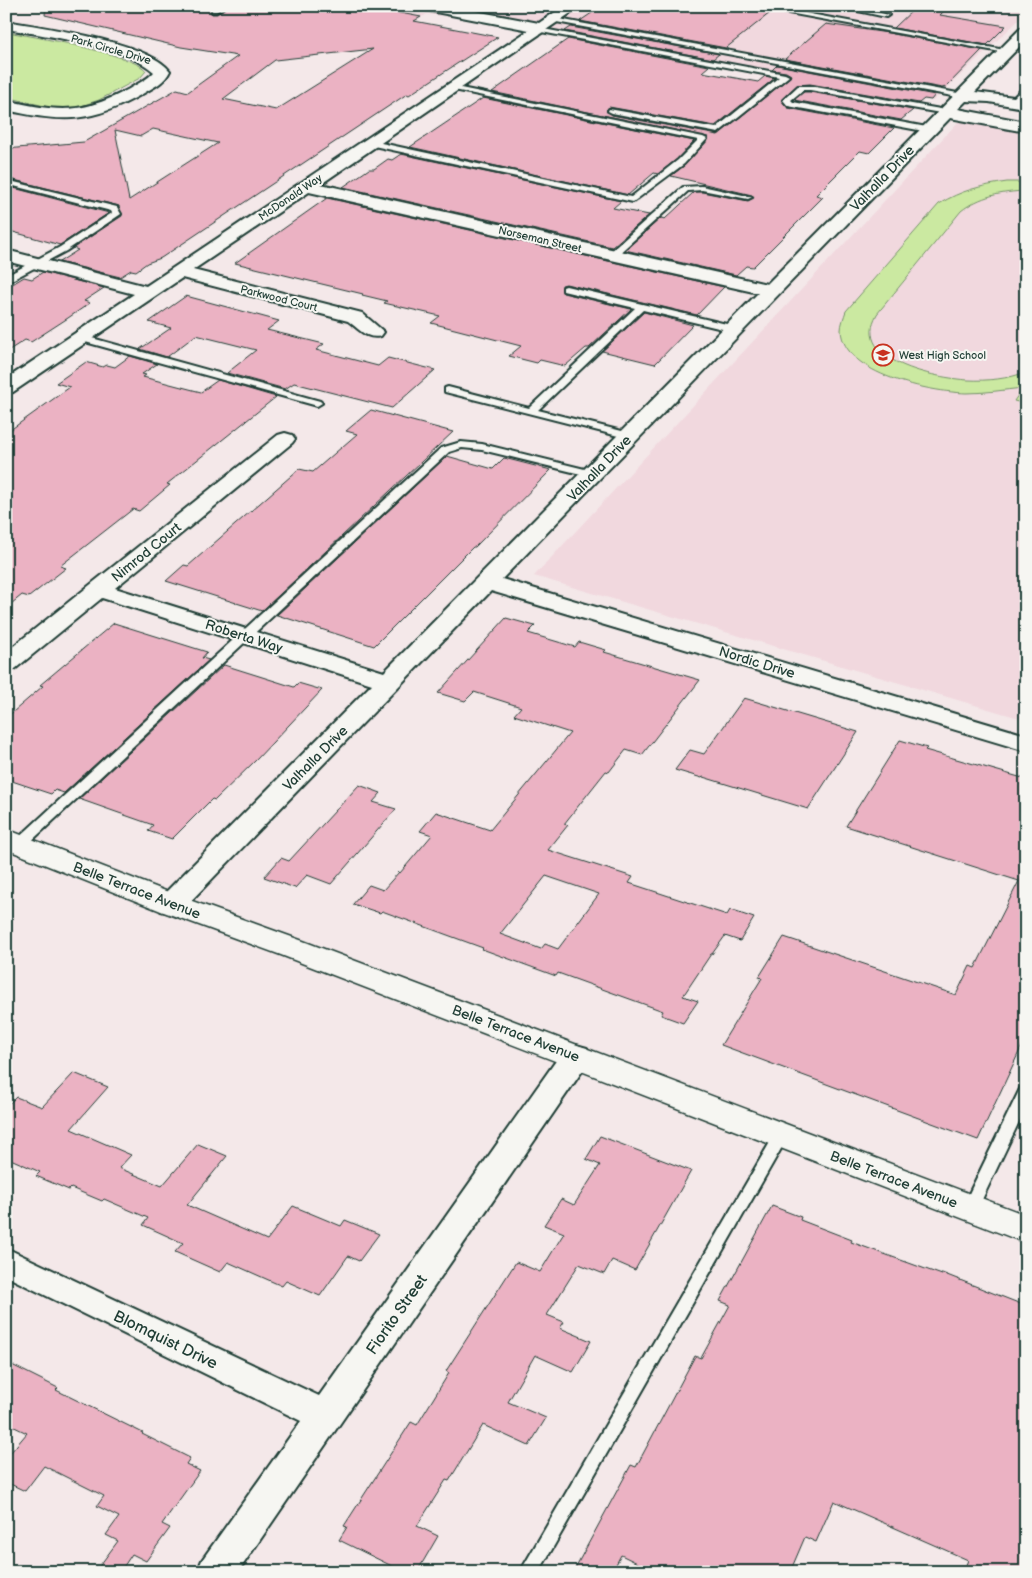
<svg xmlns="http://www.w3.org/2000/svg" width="1032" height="1578" font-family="'Balsamiq Sans',sans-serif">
<rect width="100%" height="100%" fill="#f4e8e9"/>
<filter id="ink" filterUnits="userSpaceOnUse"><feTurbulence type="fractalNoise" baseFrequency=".02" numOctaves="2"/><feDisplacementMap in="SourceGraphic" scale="10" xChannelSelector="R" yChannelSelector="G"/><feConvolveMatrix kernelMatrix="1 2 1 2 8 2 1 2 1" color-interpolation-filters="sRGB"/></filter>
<g filter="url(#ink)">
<path fill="#f1d8de" d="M172,6H1026V13L933,101L561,31L427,14L375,46Z
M959,121L1026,134V720L534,576Z"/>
<path fill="#cbe9a1" stroke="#75936a" d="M6,32C28,35 137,55 146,71L140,78L99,100L78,107L53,108L6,97Z
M1007,182H1026V191C1002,192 980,196 961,211L877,314C850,362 937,378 968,380C987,381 1008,379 1026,372V404L1014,401L1023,388C1003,390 985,393 966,393C931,392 843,375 841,330C841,324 844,317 846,311L939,204C962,190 980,186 1007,182Z"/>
<path fill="#ebb2c3" stroke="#1f3d34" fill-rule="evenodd" d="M46,6H214L210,10L212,14H217L228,6H364L421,17L414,21L498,37L409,95L407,94L161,258L147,263L136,271L131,270L120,277L59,262L78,250L73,248L122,216L119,206L6,178V149L84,142L177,89L188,92L238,56L181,47L45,15ZM373,49L276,110L223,99L275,60ZM153,129L218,143L129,200L115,130L141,136Z
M602,6H729L770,13L726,48L580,21Z
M917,6H949L940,15L1006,26L987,45L894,28Z
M826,24L888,33L982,50L946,87L942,88L785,59Z
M571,27L719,54L713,59L565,31Z
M568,39L709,66L702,72L758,82L765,76L775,78L715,126L609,107L606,110L612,115L718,135L790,77L791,75L786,72L772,70L777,65L935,95L931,100L924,99L919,103L810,84L797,85L781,100L788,108L894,128L869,153L860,151L816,195L823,197L753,267L746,266L736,275L625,250L661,218L665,219L694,192H702L748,201L754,198L752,195L671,176L685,165L708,140V137L492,92Z
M804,92H810L913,110L901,120L794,100Z
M483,98L694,141L677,159L658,174L654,173L628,195L410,147Z
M401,154L621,201L613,208L649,215L612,247L343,187L369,169H374L388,159L392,160Z
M6,186L109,213L60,245L6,230Z
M327,198L724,287L697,315L566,284L562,285L563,293L631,309L589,348H586L565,366L540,360L537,363L509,356L521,346L431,323L440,316L384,303L387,301L362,295L363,294L235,263Z
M43,272L104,288L84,301L90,303L68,318L31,342L25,340L6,352V288L24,277L32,279Z
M186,296L279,321L267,330L324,344L316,350L378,366L388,358L435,370L392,408L294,383L285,389L227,373L256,350L196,335L167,357L140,349L171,328L149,322Z
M644,312L693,325L655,364L602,351Z
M130,356L157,364L142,374L146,375L143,377L201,392L218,380L276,397L167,484L170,485L139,511L133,509L60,566L66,568L29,597L22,595L6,608V433L70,387L56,383L86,362L103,367L107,365L115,367Z
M371,410L453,432L262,611L166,581L184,565L188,566L299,469L313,472L357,434L346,431Z
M447,456L493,469L504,458L551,470L475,547H473L374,646L277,615Z
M506,618L535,626L528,633L575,647L579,642L606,650L604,652L700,680L642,755L626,750L609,772L606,771L564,824L568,825L548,850L633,877L629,883L727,915L730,910L754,918L740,941L725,936L712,954H711L683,996L698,1001L683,1023L661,1015L663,1011L558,973L556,976L482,949L483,948L382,911L380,913L353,904L369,885L383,890L399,872L400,873L432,835L420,831L436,812L490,830L570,733L514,715L521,707L474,692L465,701L438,693ZM546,876L599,894L558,949L545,944L541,949L500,934Z
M114,623L207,652L202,658L209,660L64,793L55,790L51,794L6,779V718L43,686L40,685Z
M224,665L294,687L298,683L322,690L256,760L215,800L212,799L172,839L148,831L153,825L79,799Z
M744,698L858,732L808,809L703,777L702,778L675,770L690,750L704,754Z
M900,740L927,748L925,750L1026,779V1037L978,1140L721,1045L762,978L759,977L784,937L956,995L970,966L975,968L1019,881L846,826Z
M359,785L381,793L373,802L396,809L331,884L307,875L295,888L264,877L281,858L289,861Z
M74,1073L108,1087L71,1129L131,1155L119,1168L162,1186L198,1144L227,1156L187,1205L267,1240L293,1206L341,1226L345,1220L379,1234L359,1261L348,1256L320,1296L286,1281L282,1286L228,1262L220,1272L175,1252L183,1243L143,1225L148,1218L104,1199L102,1201L71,1188L69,1190L36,1176L40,1172L6,1157V1107L16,1097L42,1107Z
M600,1136L691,1171L635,1270L612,1260L604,1274L579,1264L547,1315L564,1322L560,1328L591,1341L573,1372L535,1355L508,1402L546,1418L529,1446L483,1425L449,1481L446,1480L417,1526L438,1536L417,1572H404L339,1540L347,1527L344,1526L411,1422L417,1425L449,1373L446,1371L516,1262L540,1272L564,1233L544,1225L561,1199L574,1205L600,1165L586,1159Z
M772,1206L801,1217L800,1220L852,1240L851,1242L942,1275V1273L1026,1306V1572H963L968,1560L834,1501L816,1542L805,1537L790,1572H656L621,1555L612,1572H573L631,1465L636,1467L695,1356L701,1358L730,1305L720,1301Z
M6,1362L58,1388L56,1390L143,1433L142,1434L190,1458L186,1464L200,1471L162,1524L170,1528L146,1561L132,1554L120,1572H95L118,1541L106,1535L119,1517L97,1506L104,1496L44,1466L25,1491L6,1482V1458L27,1433L6,1423Z"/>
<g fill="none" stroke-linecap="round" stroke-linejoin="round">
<g stroke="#1f3d34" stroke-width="4">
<path id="service" d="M218,6H226L216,12H212V10Z
M751,6H767L1010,51L1006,53Z
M835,6H850L889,15L886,17Z
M553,18L963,94L967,96L963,98L551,21L550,20Z
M538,28L785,74L789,76L718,133L612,113L608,111L609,109L716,128L779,77L536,31L535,30Z
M451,86L703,137L707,139L684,164L633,202L369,145L368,143L372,141L631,197L678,160L698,140L454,90H451Z
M798,86H810L946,110L950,112L946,114L810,90H803L791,100L793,102L932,128V132H929L788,106L783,100Z
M6,180L117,207L121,214L66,251L6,283V276L60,247L112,213L111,211L6,184Z
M702,186L752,197L748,199L702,190L688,191L615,257H609V253L683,187Z
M566,286L735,326L740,329L735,332L643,310L538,410L634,434L635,436L630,439L445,392V388L448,387L529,408L635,308L563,291V287Z
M81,335L320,401L322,403L317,406L314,405L78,340L76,338Z
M461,442L482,444L597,472L598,474L593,477L482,450L462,448L449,452L25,847H15L14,844L15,841L441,448Z
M1026,1086V1107L978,1208L976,1212L970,1214L964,1212L962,1208L1019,1091L1021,1087Z
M781,1130L786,1132L789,1136L786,1140L539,1572H520L776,1132Z"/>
</g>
<g stroke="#1f3d34" stroke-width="4">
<path id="minor" d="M418,6H449L539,23L564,6H581L321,184L767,284L1021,28L1026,27V40L975,92L1014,97L1020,91L1026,89V103L1018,107L989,102L966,101L958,109L1026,122V132L950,118L502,579L1026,735V751L491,591L181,911L171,913L161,911L157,904L161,897L372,684L102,598L15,669L6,671V652L278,435L285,433L292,435L295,439L292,443L115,588L384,672L758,293L309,192L193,270L362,313L384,332L381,336C367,340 359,329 348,321L182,278L13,392L6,394V379L134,294L6,261V250L146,286L529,30L425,10Z
M6,21C42,27 149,42 170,71C165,82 154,87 144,93C92,123 64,123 6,110V100C58,112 81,115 129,89C137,84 148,79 154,72C128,47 43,35 6,29Z
M576,1045L587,1048L591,1056L587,1064L238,1572H197L202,1560L301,1421L6,1276V1248L319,1396L565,1048Z"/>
</g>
<g stroke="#1f3d34" stroke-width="3">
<path id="tertiary" d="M6,829L181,897L303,941L1026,1215V1243L281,955L161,911L6,849Z"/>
</g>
<use href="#service" fill="#f6f6f2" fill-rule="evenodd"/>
<use href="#minor" fill="#f6f6f2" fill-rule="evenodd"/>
<use href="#tertiary" fill="#f6f6f2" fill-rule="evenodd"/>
</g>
</g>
<defs>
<g id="school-ring" transform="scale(1.125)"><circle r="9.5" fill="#f6f6f2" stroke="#c8321e" stroke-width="1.5"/><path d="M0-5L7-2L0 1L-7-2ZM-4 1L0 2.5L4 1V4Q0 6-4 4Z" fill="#c8321e"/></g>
</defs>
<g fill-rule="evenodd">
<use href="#school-ring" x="883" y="355"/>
</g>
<g text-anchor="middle" stroke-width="4" stroke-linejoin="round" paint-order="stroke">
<g font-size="11" fill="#1f3d34" stroke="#f6f6f2">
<text transform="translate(111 49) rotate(16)" y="4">Park Circle Drive</text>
<text transform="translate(290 197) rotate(-34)" y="4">McDonald Way</text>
<text transform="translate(540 239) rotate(13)" y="4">Norseman Street</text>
<text transform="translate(279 298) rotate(14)" y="4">Parkwood Court</text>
</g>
<g font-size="11" fill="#1f3d34" stroke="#f6f6f2" text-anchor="start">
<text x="899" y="359">West High School</text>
</g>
<g font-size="14" fill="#1f3d34" stroke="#f6f6f2">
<text transform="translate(882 178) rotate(-46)" y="5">Valhalla Drive</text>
<text transform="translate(599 468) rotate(-46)" y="5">Valhalla Drive</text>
<text transform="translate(146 552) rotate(-39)" y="5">Nimrod Court</text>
<text transform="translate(244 636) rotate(18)" y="5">Roberta Way</text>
<text transform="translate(757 662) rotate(17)" y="5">Nordic Drive</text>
<text transform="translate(315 758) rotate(-45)" y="5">Valhalla Drive</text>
<text transform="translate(137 890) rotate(21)" y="5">Belle Terrace Avenue</text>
<text transform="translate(516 1033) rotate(21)" y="5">Belle Terrace Avenue</text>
<text transform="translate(894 1179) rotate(21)" y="5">Belle Terrace Avenue</text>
</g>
<g font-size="16" fill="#1f3d34" stroke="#f6f6f2">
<text transform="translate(396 1314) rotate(-55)" y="6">Fiorito Street</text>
<text transform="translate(166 1339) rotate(26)" y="6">Blomquist Drive</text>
</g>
</g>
<rect width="1032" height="1578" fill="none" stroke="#f6f6f2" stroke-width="25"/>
<rect x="12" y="12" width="1007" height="1553" fill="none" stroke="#1f3d34" stroke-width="2" filter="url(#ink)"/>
</svg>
